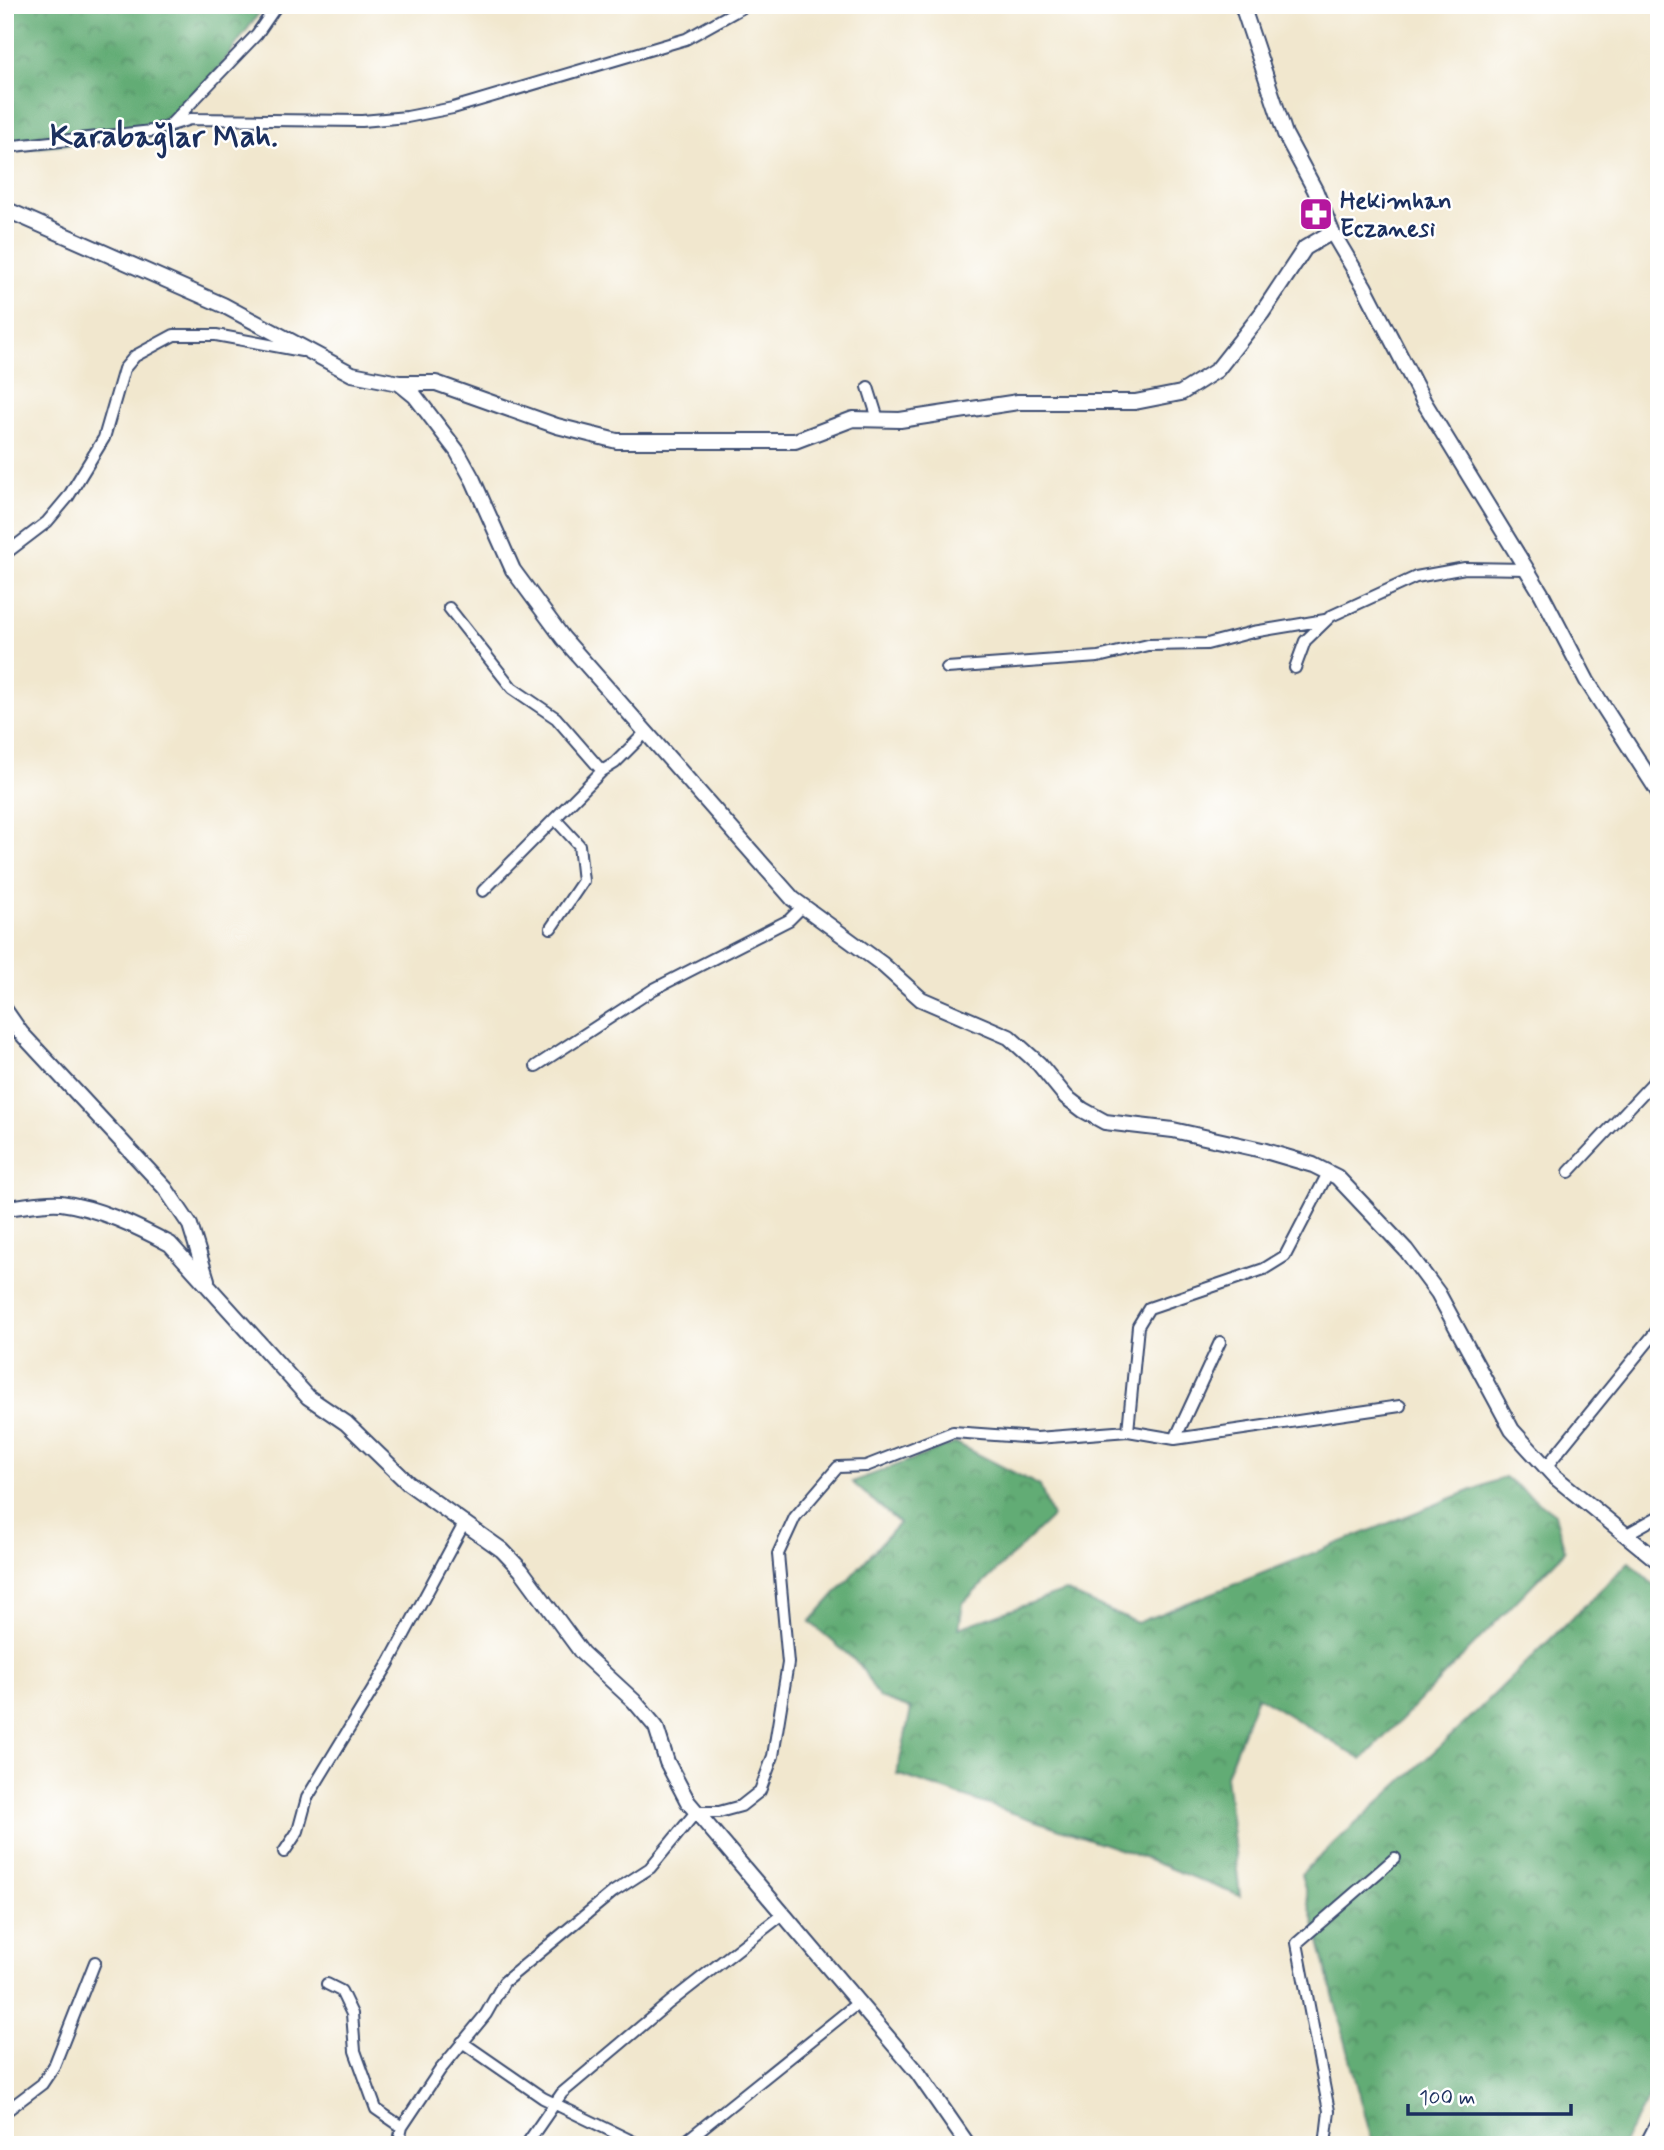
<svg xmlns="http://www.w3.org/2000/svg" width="1664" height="2150" font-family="Mynerve,sans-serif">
<defs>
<pattern id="forest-crowns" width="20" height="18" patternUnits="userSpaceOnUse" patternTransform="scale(1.75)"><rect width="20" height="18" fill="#62ac75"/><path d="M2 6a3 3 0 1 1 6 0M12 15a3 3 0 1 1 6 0" fill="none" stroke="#508c63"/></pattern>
</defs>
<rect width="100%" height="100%" fill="#fff"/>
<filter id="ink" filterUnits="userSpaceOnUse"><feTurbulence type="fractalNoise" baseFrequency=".0143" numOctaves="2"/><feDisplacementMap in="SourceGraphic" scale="14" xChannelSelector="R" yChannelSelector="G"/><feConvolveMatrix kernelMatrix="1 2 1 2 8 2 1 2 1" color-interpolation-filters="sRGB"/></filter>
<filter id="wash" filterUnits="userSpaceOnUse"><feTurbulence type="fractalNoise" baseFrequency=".00686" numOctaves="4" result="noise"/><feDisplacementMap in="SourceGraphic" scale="28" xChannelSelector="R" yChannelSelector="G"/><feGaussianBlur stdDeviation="1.57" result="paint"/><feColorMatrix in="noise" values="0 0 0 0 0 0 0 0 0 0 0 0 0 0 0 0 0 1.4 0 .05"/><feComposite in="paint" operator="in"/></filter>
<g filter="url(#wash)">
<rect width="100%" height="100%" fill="#f1e7ce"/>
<path fill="url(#forest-crowns)" stroke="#3e6e6a" stroke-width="2" d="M5,5H265L171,134L5,151Z
M956,1443L1040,1486L1052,1517L963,1603L959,1628L1065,1591L1137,1623L1505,1477L1555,1514L1565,1551L1362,1760L1257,1696L1226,1775L1240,1896L1125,1851L897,1774L911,1709L879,1698L860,1665L810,1622L899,1523L852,1482Z
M1629,1562L1659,1590V2078L1622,2145H1373L1301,1874L1465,1723Z"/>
</g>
<g filter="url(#ink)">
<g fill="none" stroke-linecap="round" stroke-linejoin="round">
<g stroke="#3b4b6f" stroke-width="14">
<path id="minor" d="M171,124L257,34L277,5
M5,147L152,131L190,119L362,121L407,117L453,108L686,39L747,5
M868,387L878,419
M5,554L47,522L68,497L104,438L124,369L135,356L174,335H216L302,351
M449,608L512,688L556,718L602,771
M947,668L1098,657L1148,645L1207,644L1253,632L1325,620
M1295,668L1305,641L1331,616L1416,577L1465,568L1527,569
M483,891L602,771L615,763L647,731
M551,928L583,881L579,845L555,819
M536,1066L654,989L789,920L803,906
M1569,1172L1659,1076
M1128,1431L1175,1439L1400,1406
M1175,1439L1220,1342
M1546,1467L1659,1328
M1625,1535L1659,1516
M284,1852L298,1831L307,1798L389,1663L465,1522
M327,1984L341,1991L352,2014L355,2051L376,2109L402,2127
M462,2042L543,2098L640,2145
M5,2112L42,2084L54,2066L95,1962
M398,2145L402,2127L440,2070L486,2014L504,1982L613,1892L650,1868L696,1812H719L741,1806L760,1791L773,1756L788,1663L778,1554L795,1517L838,1467L866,1466L953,1432L1037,1438L1128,1431L1138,1326L1149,1308L1264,1269L1285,1256L1328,1173
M526,2145L562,2093L669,2003L783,1914
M681,2145L859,2002
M1325,2145L1329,2111L1297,1943L1395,1858"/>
</g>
<g stroke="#3b4b6f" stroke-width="18">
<path id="tertiary" d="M1242,5L1285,134L1315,190L1332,232L1364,286L1424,402L1541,593L1587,681L1659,793
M5,209L223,305L352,374L399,383H436L557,426L617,441H795L853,419L900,420L1018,402H1135L1181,393L1217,370L1262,313L1305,248L1332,232
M399,383L415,396L457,451L473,480L513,570L563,638L793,899L882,964L921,999L1009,1037L1039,1064L1066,1097L1083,1110L1105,1122L1173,1130L1262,1150L1313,1165L1337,1177L1406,1250L1438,1293L1512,1430L1555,1477L1659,1562
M5,1010L21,1033L165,1188L190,1225L207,1280
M5,1208C23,1207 43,1201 61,1203C99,1208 136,1226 170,1244L308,1397L346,1423L408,1483L502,1550L521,1570L582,1653L634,1701L656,1727L667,1762L688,1802L918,2073L968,2145
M1647,2145L1659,2122"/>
</g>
<use href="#minor" stroke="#fff" stroke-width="10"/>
<use href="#tertiary" stroke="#fff" stroke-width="14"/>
</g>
</g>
<defs>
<g id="pharmacy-square" transform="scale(1.75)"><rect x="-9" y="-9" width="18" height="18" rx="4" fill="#b5179e" stroke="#fff"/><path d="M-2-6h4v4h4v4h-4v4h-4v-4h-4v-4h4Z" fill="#fff"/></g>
</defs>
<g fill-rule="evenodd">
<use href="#pharmacy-square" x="1316" y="214"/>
</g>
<g text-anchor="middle" stroke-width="5" stroke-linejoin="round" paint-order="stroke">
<g font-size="24" font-weight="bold" fill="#1b2f5e" stroke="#fff" text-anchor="start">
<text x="1340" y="208">Hekimhan<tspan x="1340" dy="28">Eczanesi</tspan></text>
</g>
<g font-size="32" font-weight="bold" fill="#1b2f5e" stroke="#fff">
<text x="164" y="146">Karabağlar Mah.</text>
</g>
</g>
<rect width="1664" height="2150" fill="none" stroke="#fff" stroke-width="28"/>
<path d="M1408 2104v10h163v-10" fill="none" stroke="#1b2f5e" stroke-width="3.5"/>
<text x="1419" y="2104" font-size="21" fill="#1b2f5e" stroke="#ffffff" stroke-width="5" paint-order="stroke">100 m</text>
</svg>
